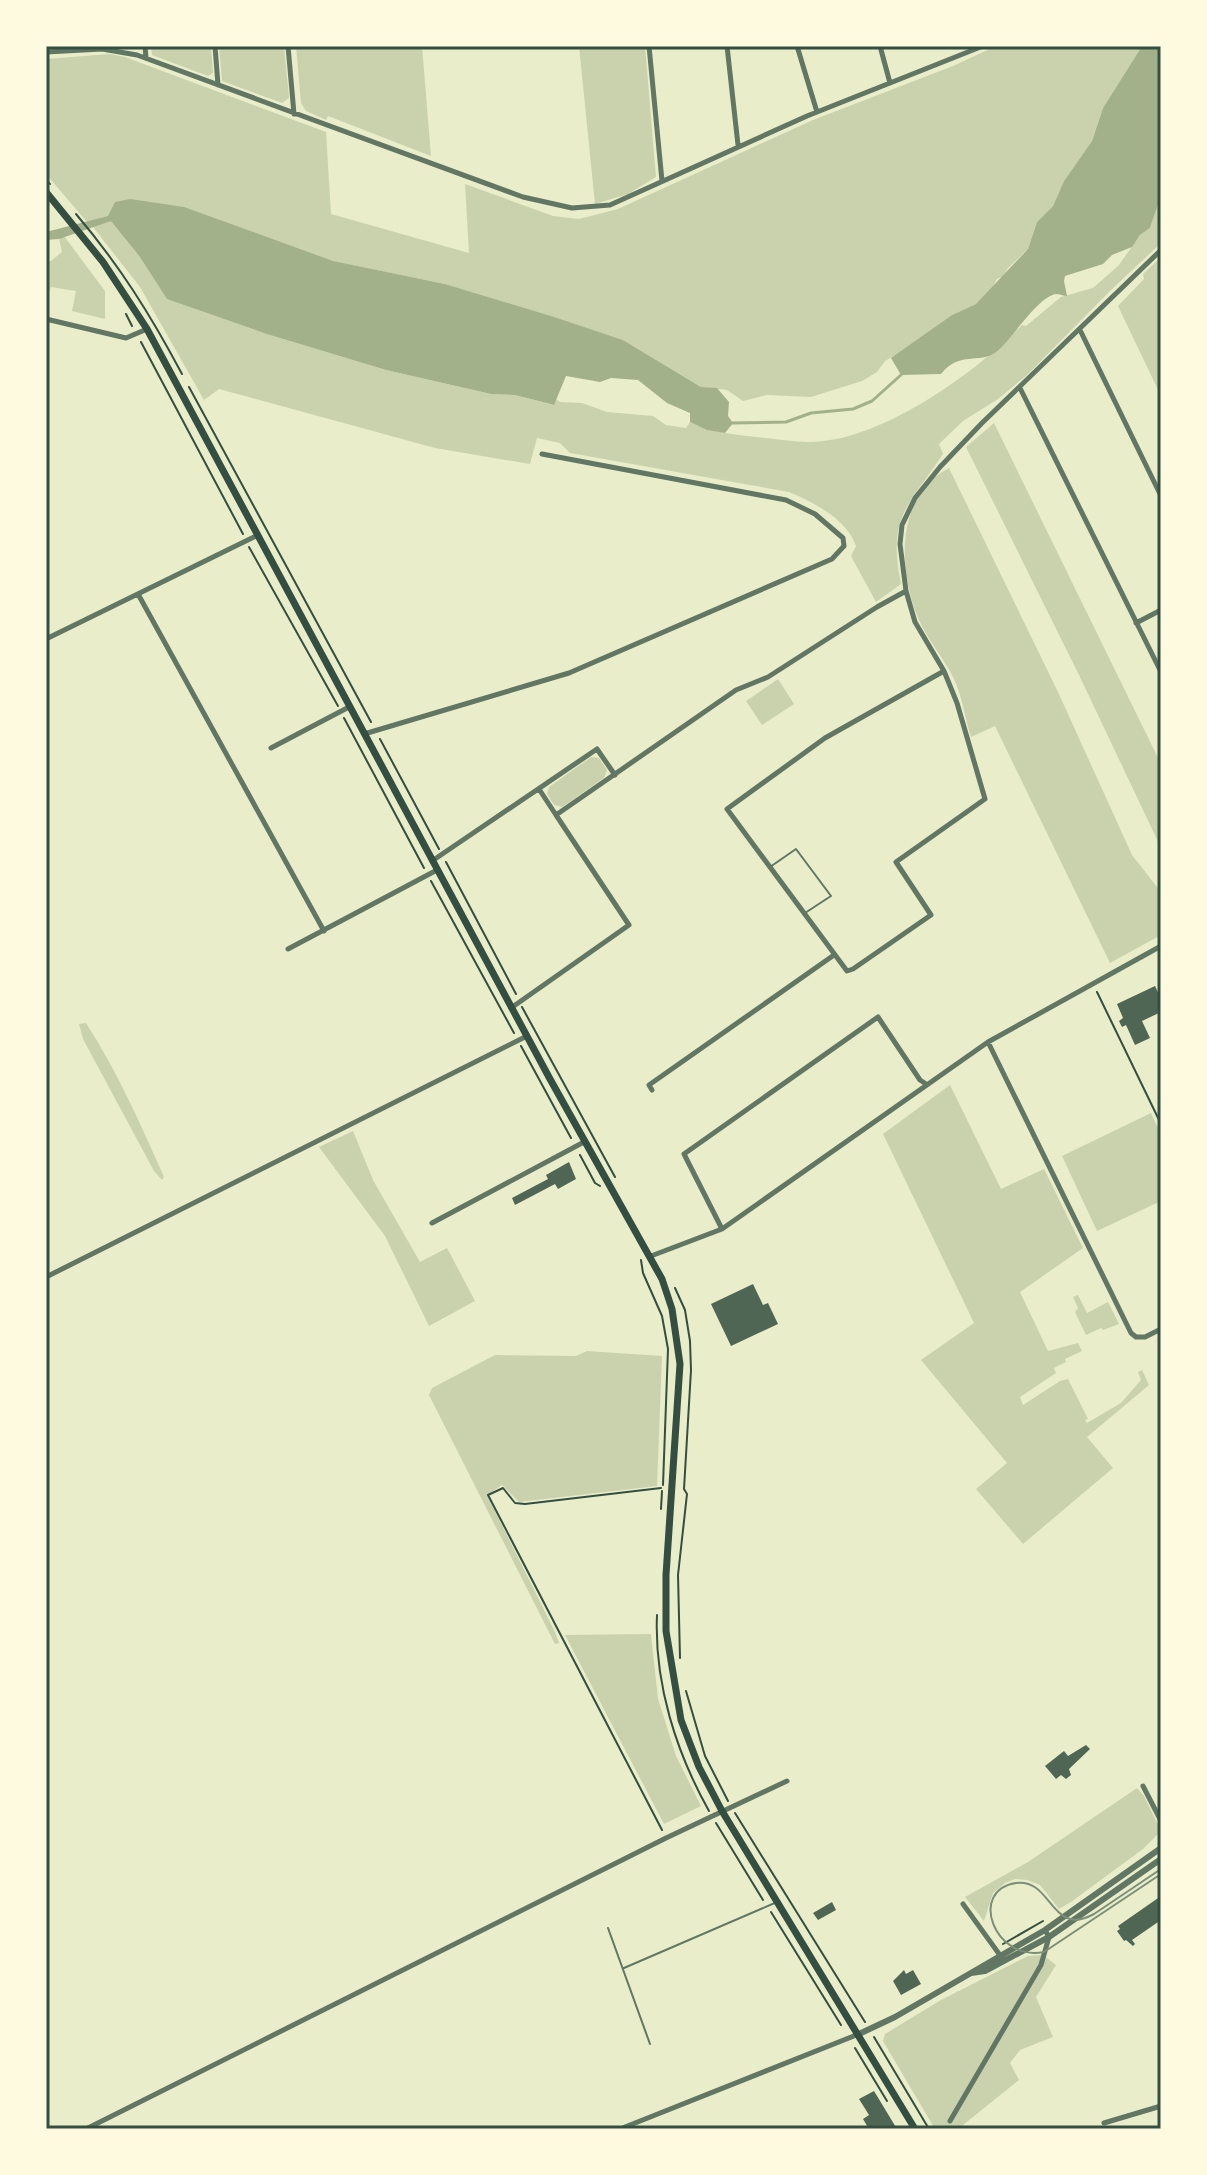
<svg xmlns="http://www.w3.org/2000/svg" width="1207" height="2175" font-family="Overpass,sans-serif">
<rect width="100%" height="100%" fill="#e9edc9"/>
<path fill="#cad2ad" d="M151,46H211L213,73L208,76L152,55Z
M219,46H284L289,98L282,103L222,81Z
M296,46H422L431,156L328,116L326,120L306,111L301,103Z
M579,46H645L656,177L628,194L595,204Z
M996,46H1142L1103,108L1092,141L1064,181L1053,206L1037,222L1028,249L1008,268L1004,276L997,279L990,292L976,304L952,315L906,349L885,361L877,372L862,381L811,397L767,395L743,401L727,390L701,387L623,340L445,284L109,216L87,222L46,174V59L109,54L125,57L326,132L331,214L469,253L465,184L553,216L579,219L618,209L813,120L953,66Z
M1161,196V243L1109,292L1027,375L998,399L963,421L939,444L943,454C909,506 887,515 901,584L876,602L851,556L856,546C846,518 814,503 789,492L570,453L560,443L537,438L530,464L435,448L219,389L204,400L140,287L93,227L111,220L140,257L270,335L386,370L491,394L515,395L553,405L556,399L560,402L582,403L607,412L653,416L666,425L686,428L690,422C712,433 732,434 756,437C778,439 801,444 824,441C890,434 979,370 1022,325L1026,326L1061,297L1093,288L1119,265L1140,235L1150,228Z
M64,236L105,291V319L72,311L76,291L51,287L46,304V262L51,261L62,252L59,239Z
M1161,257V396L1118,306L1144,279L1143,274Z
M994,423L1161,764V848L1080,677L966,447Z
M949,468L1058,692L1132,855L1161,892V935L1110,963L995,726L971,737C965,718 962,695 953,677C943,657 927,639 918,618C898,570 895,495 949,468Z
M778,679L794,704L762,725L746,701Z
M591,757L599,758L607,770L604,778L562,807L554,805L547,794L549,787Z
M86,1023C117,1071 141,1125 164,1177L162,1180L154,1171L83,1039L79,1024Z
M950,1085L1001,1189L1044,1169L1083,1248L1020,1292L1048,1351L1078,1343L1082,1351L1065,1359L1066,1362L1054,1368L1056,1373L1020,1397L1023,1405L1060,1381L1068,1379L1088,1419L1085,1420L1087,1423L1121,1403L1141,1380L1138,1372L1142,1370L1149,1385L1087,1437L1113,1468L1023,1544L976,1489L1007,1463L921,1360L974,1323L883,1134Z
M1151,1113L1161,1135V1201L1097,1231L1062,1156Z
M353,1131L373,1180L420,1262L447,1248L475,1301L429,1326L385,1236L319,1147Z
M1078,1295L1087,1313L1108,1302L1119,1324L1103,1330L1101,1328L1086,1335L1075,1312L1078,1308L1073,1297Z
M587,1351L662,1356L657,1486L519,1502L502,1485L487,1495L555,1632L559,1643L555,1644L429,1395L432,1388L495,1355L576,1356Z
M651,1634L658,1699L676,1756L701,1806L664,1824L565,1635Z
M1137,1788L1144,1796L1161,1831L1143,1849L1071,1902L1059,1909L1040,1885L1027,1880L1015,1879L1005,1883L993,1893L984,1921L965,1897L1028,1862Z
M1043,1955L1056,1965L1036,1997L1053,2037L1020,2050L1010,2063L1019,2080L963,2125L965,2129H935L883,2041L885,2034L941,2000L1028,1956Z"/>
<path fill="#a3b18a" d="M1142,46H1161V196L1150,228L1140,235L1132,247L1112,255L1103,264L1065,276L1064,281L1067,296C1063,296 1060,294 1056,294C1037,297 1012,340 996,352C979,365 960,350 941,374L901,375L891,358L952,315L976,304L1028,249L1037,222L1053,206L1064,181L1092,141L1103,108Z
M130,199L184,207L333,261L445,284L554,317L623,340L701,387L717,388L729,402L728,416L733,423L725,433L707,430L690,422V413L667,403L638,380L611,378L600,382L566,376L554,405L515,395L491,394L386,370L270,335L167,299L140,257L111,221L59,239L46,240V232L108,216L115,202Z"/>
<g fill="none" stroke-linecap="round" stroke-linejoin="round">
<path stroke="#a3b18a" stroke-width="3" d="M732,423L786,422L811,413L853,409L872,401L902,374"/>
</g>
<path fill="#4f6655" d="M1155,986L1161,999V1012L1142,1021L1150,1038L1135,1045L1126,1025L1122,1027L1119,1021L1123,1018L1117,1004Z
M569,1162L576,1179L558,1189L555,1184L515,1205L512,1198L548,1179L546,1175Z
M753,1284L763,1305L768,1303L778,1324L731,1346L711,1304Z
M1086,1745L1090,1749L1069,1769L1071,1775L1066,1779L1061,1775L1056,1779L1045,1766L1064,1751L1068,1756Z
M1161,1896V1920L1132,1940L1135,1944L1133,1946L1126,1940L1124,1941L1117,1931L1120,1929L1118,1926Z
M832,1902L836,1910L818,1920L813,1913Z
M904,1970L906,1974L913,1970L921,1984L901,1995L893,1981Z
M874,2091L897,2129H869L863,2119L869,2115L859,2099Z"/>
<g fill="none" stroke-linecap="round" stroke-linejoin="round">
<path stroke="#344e41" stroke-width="2" d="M46,179L50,184
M76,214C120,266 150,314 182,374
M126,314L132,326
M141,342L243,534
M189,387L371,722
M249,547L338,706
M344,718L424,868
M380,739L439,849
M446,862L516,994
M431,881L514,1033
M1097,992L1161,1124
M522,1007L615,1177
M521,1046L571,1138
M580,1155L595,1183L600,1186
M641,1260L643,1273L662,1316L668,1349L663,1485
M675,1288L685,1310L690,1341L691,1370L684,1489L687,1494L678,1575L680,1658
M661,1488L525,1504L515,1503L503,1488L488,1495L662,1830
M661,1509L662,1491
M657,1615C654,1683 676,1752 709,1811
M686,1691L705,1756L728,1801
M735,1813L865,2022
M716,1823L763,1900
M771,1912L841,2025
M1003,1944L1043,1921
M874,2037L929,2129
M855,2048L887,2101"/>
<path stroke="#617663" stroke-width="2" d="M770,867L796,849L831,896L805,913
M608,1928L650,2044
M624,1968L777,1902"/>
<path stroke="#617663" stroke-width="5" d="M145,46L146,58
M215,46L218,85
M288,46L294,114
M649,46L662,181
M727,46L738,145
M797,46L817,112
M880,46L890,83
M46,52L102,49L137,55L523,197L572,208L610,205L807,116L983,46
M46,319L126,338L147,329
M1080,330L1161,496
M1020,388L1161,672
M138,594L324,931
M1136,623L1161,610
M46,639L256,536
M944,671L825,738L727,809L847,971L853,969L931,915L896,862L985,799L957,703L944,671L915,622L906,591L900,544L902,525L915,498L940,467L982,423L1161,250
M364,734L569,673L832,559L844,546L843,538L815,514L786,500L542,454
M271,748L349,707
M539,789L556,815L736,690L768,677L877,607L906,591
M432,861L597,749L615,775
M288,949L437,870
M511,1008L629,925L556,815
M988,1042L1131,1333L1136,1337H1145L1161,1329
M652,1090L649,1085L834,955
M432,1223L584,1142
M722,1229L684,1154L878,1017L920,1080L926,1084
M651,1256L722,1229L988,1042L1161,946
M46,1277L527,1036
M1143,1786L1161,1821
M963,1904L1002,1958
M950,2121L1041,1965L1049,1937L1045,1930
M1104,2123L1161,2106
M86,2129L666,1838L787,1781
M620,2129L859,2034"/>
<path stroke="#617663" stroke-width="6" d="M971,1973L985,1971L1049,1937L1161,1859
M859,2034L895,2017L1045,1930L1161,1848"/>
<path stroke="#344e41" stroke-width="7" d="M46,192L103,262L147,329L550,1079L662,1279L672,1309L680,1364L666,1575V1631L681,1720L699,1767L722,1811L915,2129"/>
<path stroke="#7c8e77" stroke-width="2" d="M1161,1869L1094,1914C1050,1938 1053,1878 1016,1883C968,1890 994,1962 1044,1952L1161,1874"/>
</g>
<rect width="1207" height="2175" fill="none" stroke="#fefae0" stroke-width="96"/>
<rect x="48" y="48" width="1111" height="2079" fill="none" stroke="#344e41" stroke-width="3"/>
</svg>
